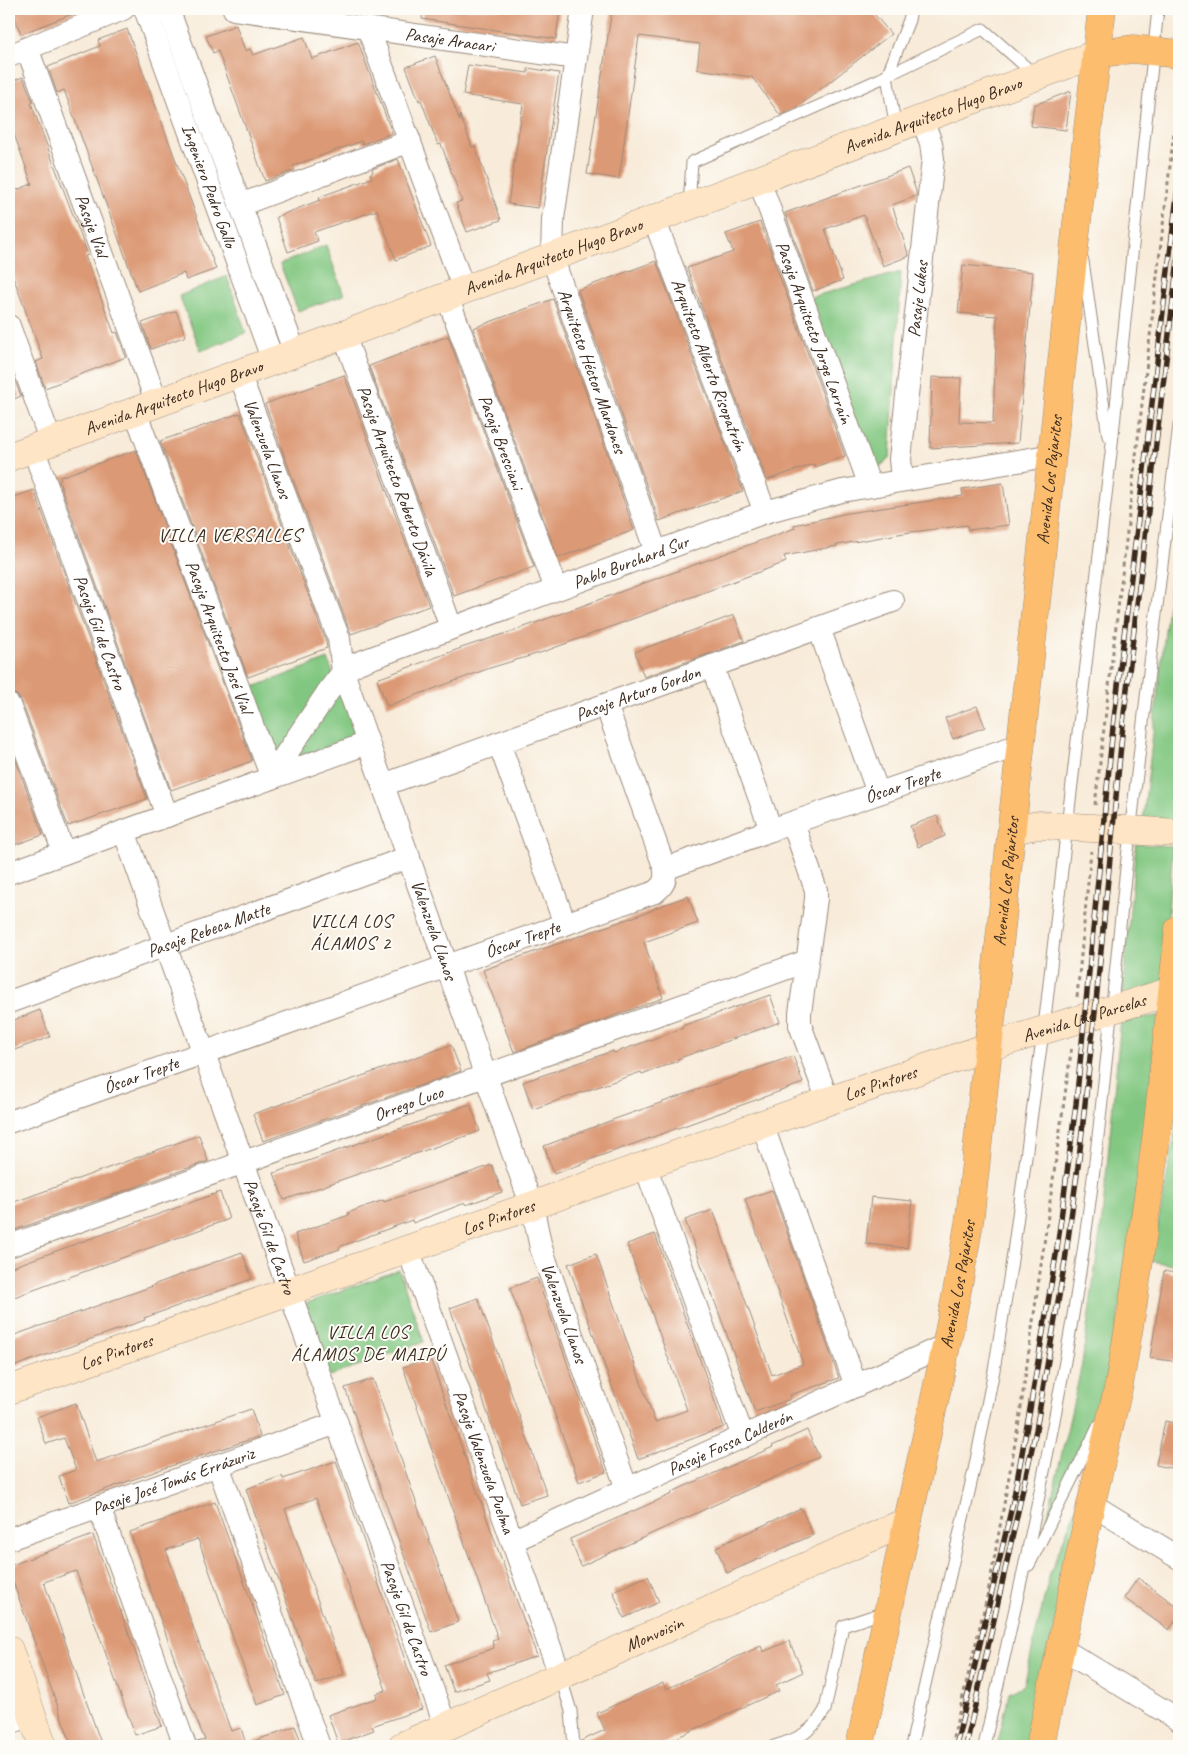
<svg xmlns="http://www.w3.org/2000/svg" width="1188" height="1755" font-family="Caveat,sans-serif">
<rect width="100%" height="100%" fill="#fdfcf7"/>
<filter id="ink" filterUnits="userSpaceOnUse"><feTurbulence type="fractalNoise" baseFrequency=".02" numOctaves="2"/><feDisplacementMap in="SourceGraphic" scale="10" xChannelSelector="R" yChannelSelector="G"/><feConvolveMatrix kernelMatrix="1 2 1 2 8 2 1 2 1" color-interpolation-filters="sRGB"/></filter>
<filter id="wash" filterUnits="userSpaceOnUse"><feTurbulence type="fractalNoise" baseFrequency=".0096" numOctaves="4" result="noise"/><feDisplacementMap in="SourceGraphic" scale="20" xChannelSelector="R" yChannelSelector="G"/><feGaussianBlur stdDeviation="1.12" result="paint"/><feColorMatrix in="noise" values="0 0 0 0 0 0 0 0 0 0 0 0 0 0 0 0 0 1.4 0 .05"/><feComposite in="paint" operator="in"/></filter>
<g filter="url(#wash)">
<rect width="100%" height="100%" fill="#f8ebd9"/>
<path fill="#82c781" stroke="#5e7850" d="M326,245L344,295L298,311L280,264Z
M901,272L890,458L874,472L811,297Z
M227,276L246,333L201,351L179,296Z
M1179,511V799L1177,821L1143,819Z
M328,659L334,677L275,764L243,691Z
M340,686L360,738L289,765Z
M1136,844L1173,846L1163,983L1122,997Z
M1159,1016L1129,1258L1105,1389L1047,1519L1082,1364L1102,1219L1121,1019Z
M1179,1120V1266L1151,1261L1177,1123Z
M399,1270L424,1342L330,1376L304,1304Z
M1085,1486L1029,1746H997L1009,1693L1024,1685L1050,1573Z"/>
<g id="blocks">
<path fill="#dc9974" d="M11,9H81L82,10L21,34Z
M423,9H560L556,39L422,19Z
M612,9H870L891,34L795,109L780,115L752,77L697,69L700,44L639,36L619,179L587,174Z
M236,25L245,51L250,49L253,55L304,37L312,59L358,42L392,133L363,144L362,141L328,153L293,166L295,170L265,181L218,51L213,53L206,36Z
M127,29L216,269L186,280L184,273L138,291L64,90L57,93L48,67L100,46L98,40Z
M435,56L460,121V115L472,147L475,146L501,220L467,232L456,203L462,201L441,144L438,145L421,100L419,101L406,67Z
M468,65L528,73V68L559,73L538,208L508,204L523,104L463,95Z
M23,77L33,102L31,103L88,255L85,256L114,333L117,332L126,357L45,388L36,362L43,359L9,265V193L32,184L9,120V82Z
M1071,91L1066,130L1031,126L1034,105Z
M398,159L431,246L396,260L377,210L314,232L318,241L288,252L276,217L320,200L319,197L372,178L370,174L373,172L372,169Z
M908,168L916,191V196L892,205L909,256L883,266L864,215L825,229L843,280L813,291L785,213Z
M760,222L845,456L815,467L814,464L767,480L687,268L733,252L726,234Z
M656,261L743,491L659,521L578,290Z
M963,265L1033,272L1018,443L930,448L932,377L961,378L959,422L993,423L997,316L958,313Z
M553,299L634,530L558,558L473,328Z
M176,311L186,336L151,349L142,323Z
M448,336L534,567L454,596L369,366Z
M11,371L21,396L9,401V372Z
M344,375L429,606L351,634L265,404Z
M240,413L326,642L327,648L248,677L160,441Z
M136,450L252,761L171,790L59,481L61,480L60,477Z
M1003,483L1009,525L968,530L967,525L904,533L837,545V546L784,556L786,562L543,652L490,668L387,706L377,679L464,647L516,630L795,528L794,525L848,513L963,496L962,489Z
M34,490L147,799L68,826L21,700L17,695L9,692V499Z
M734,615L744,641L644,677L635,652Z
M977,706L985,727L953,739L945,718Z
M9,742L43,835L9,847Z
M937,816L945,836L918,847L910,826Z
M688,896L698,923L644,942L663,998L514,1052L483,970L653,910L652,909Z
M770,995L780,1022L677,1059L678,1061L642,1074L641,1072L533,1109L523,1082L613,1051L614,1053L683,1028L682,1026Z
M40,1010L50,1037L9,1052V1022Z
M451,1045L461,1071L263,1141L253,1114Z
M793,1056L803,1083L589,1160L590,1161L554,1174L544,1146L615,1119Z
M470,1104L480,1131L284,1200L274,1173Z
M199,1135L208,1161L9,1232V1204Z
M492,1165L502,1192L466,1205L465,1203L413,1223L412,1220L339,1247L340,1249L304,1261L295,1234L349,1215L348,1213L366,1206L384,1200V1202Z
M772,1190L839,1378L790,1395L791,1399L755,1412L685,1220L713,1210L772,1375L803,1364L745,1199Z
M220,1192L229,1219L9,1299V1268Z
M871,1197L912,1201L907,1248L866,1244Z
M655,1234L724,1427L638,1459L568,1264L596,1254L655,1422L687,1410L627,1244Z
M242,1252L252,1279L144,1318L145,1320L9,1368V1337L153,1286V1285Z
M1164,1271L1179,1274V1362L1150,1358Z
M537,1278L606,1472L579,1482L510,1288Z
M478,1298L547,1495L520,1504L450,1308Z
M430,1358L498,1550L537,1656L487,1673L490,1680L454,1692L444,1665L494,1648L492,1641L498,1639L403,1367Z
M373,1379L458,1622L431,1632L345,1388Z
M76,1403L96,1462L251,1409L260,1436L162,1469L68,1503L59,1476L76,1470L64,1438L46,1444L37,1417Z
M1165,1421L1179,1424V1470L1156,1465Z
M807,1430L819,1457L581,1566L570,1539L672,1494V1492L773,1447L772,1446Z
M336,1461L422,1709L372,1726L374,1730L338,1743L328,1715L377,1698L376,1694L386,1690L338,1557L316,1498L285,1509L344,1674L316,1684L246,1489L282,1476L283,1479Z
M215,1502L285,1695L257,1705L198,1539L166,1550L193,1627L231,1731L241,1728L246,1744L295,1726L303,1746H198L197,1742L205,1740L191,1706L130,1532Z
M801,1508L813,1535L727,1573L716,1547Z
M93,1535L162,1726L135,1735L76,1571L44,1582L102,1746H72L9,1571V1566Z
M648,1576L659,1602L624,1618L613,1591Z
M1138,1578L1179,1608V1615L1169,1630L1124,1598Z
M789,1641L803,1672L776,1685L779,1691L658,1746H581V1741L605,1730L597,1713L663,1683L666,1689L761,1646L763,1652Z"/>
</g>
</g>
<g filter="url(#ink)">
<use href="#blocks" fill-opacity="0" stroke="#9a8a7c" stroke-width="1"/>
<g fill="none" stroke-linecap="round" stroke-linejoin="round">
<g stroke="#9a8a7c" stroke-width="13">
<path id="lane" d="M896,129L887,76L909,20L911,9
M689,206L692,162L880,79L983,29L1035,75
M1083,261L1108,436
M1029,1565L1099,1425
M560,1675L571,1711L574,1746
M774,1746C799,1739 812,1732 825,1710L843,1626L888,1611
M911,1746L974,1470L994,1370L1011,1267L1046,1010L1067,826L1111,453L1158,9
M984,1746C1020,1589 1055,1432 1080,1272C1101,1135 1112,997 1127,859C1143,714 1162,570 1179,425"/>
</g>
<g stroke="#9a8a7c" stroke-width="24">
<g id="street">
<path id="s1" d="M145,9L273,361"/>
<path d="M168,9L295,353"/>
<path id="s2" d="M234,9L576,58"/>
<path id="s3" d="M583,9L553,219L552,257L656,552"/>
<path d="M368,28L464,290"/>
<path id="s4" d="M27,48L157,403"/>
<path d="M9,56L123,9"/>
<path id="s5" d="M759,180L870,486"/>
<path d="M240,205L410,141"/>
<path id="s6" d="M654,219L765,512"/>
<path id="s7" d="M447,296L556,589"/>
<path d="M9,326L51,442"/>
<path id="s8" d="M344,335L451,627"/>
<path id="s9" d="M239,373L339,639L343,672L526,1190L532,1205L541,1248L627,1489"/>
<path id="s10" d="M135,411L272,778"/>
<path id="s11" d="M33,448L167,816"/>
<path id="s12" d="M902,480L900,459L933,159L931,143L922,119"/>
<path d="M819,628L878,793"/>
<path d="M712,666L771,830"/>
<path d="M9,705L64,853"/>
<path d="M499,743L565,924"/>
<path id="s13" d="M272,778L280,763L330,689L343,672L358,663L765,512L842,491L1053,455"/>
<path id="s14" d="M383,785L893,601"/>
<path d="M793,823L816,890V899L800,1013V1025L828,1101"/>
<path id="s15" d="M124,831L446,1727"/>
<path id="s16" d="M665,869L771,830L1022,744"/>
<path d="M9,873L368,743"/>
<path id="s17" d="M9,1002L409,857"/>
<path id="s18" d="M9,1122L655,892C664,885 666,880 665,869L606,705"/>
<path d="M762,1124L856,1386"/>
<path d="M645,1165L743,1437"/>
<path id="s19" d="M9,1246L807,961"/>
<path id="s20" d="M408,1249L560,1675"/>
<path d="M218,1465L319,1746"/>
<path d="M1091,1504L1179,1558"/>
<path d="M99,1507L185,1746"/>
<path id="s21" d="M9,1539L337,1423"/>
<path id="s22" d="M512,1541L948,1344"/>
<path d="M1060,1648L1179,1720"/>
<path d="M9,1723L32,1715"/>
</g>
</g>
<g stroke="#9a8a7c" stroke-width="29">
<g id="secondary">
<path id="s23" d="M9,457L295,353L1096,54"/>
<path d="M1012,831L1027,827L1039,825L1179,833"/>
<path id="s24" d="M9,1390L828,1101L988,1047L1179,989"/>
<path d="M9,1650L43,1746"/>
<path id="s25" d="M402,1746L908,1521"/>
</g>
</g>
<g stroke="#9a8a7c" stroke-width="29">
<g id="primary">
<path d="M1096,54L1133,49L1179,54"/>
<path id="s26" d="M860,1746C876,1671 891,1595 908,1520C930,1419 954,1319 970,1216L1077,222L1102,9"/>
<path d="M1040,1746L1091,1504L1119,1385L1133,1303L1157,1132L1179,929"/>
</g>
</g>
<path stroke="#9a8a7c" stroke-width="3" stroke-dasharray="4 4" stroke-linecap="butt" d="M1095,805L1179,89
M1077,997L1091,851
M951,1746L988,1593L1019,1421L1072,1045"/>
<use href="#lane" stroke="#fff" stroke-width="11"/>
<use href="#street" stroke="#fff" stroke-width="22"/>
<use href="#secondary" stroke="#fee5c5" stroke-width="28"/>
<use href="#primary" stroke="#fcbd6e" stroke-width="28"/>
<g stroke="#3b2a1e" stroke-width="5.5">
<path id="rail" d="M956,1746L1013,1502L1029,1415L1057,1249L1076,1104L1113,727L1179,179
M966,1746L1036,1430L1065,1261L1079,1159L1096,1002L1124,714L1179,250"/>
</g>
<use href="#rail" stroke="#fdfcf7" stroke-width="4" stroke-dasharray="11" stroke-linecap="butt"/>
</g>
</g>
<g text-anchor="middle" stroke-width="4" stroke-linejoin="round" paint-order="stroke">
<g font-size="18" fill="#3b2a1e" stroke="#fdfcf7">
<text dy="6" stroke="none"><textPath href="#s2" startOffset="218">Pasaje Aracari</textPath></text>
<text dy="6" stroke="none"><textPath href="#s23" startOffset="985">Avenida Arquitecto Hugo Bravo</textPath></text>
<text dy="6" stroke="none"><textPath href="#s1" startOffset="188">Ingeniero Pedro Gallo</textPath></text>
<text dy="6" stroke="none"><textPath href="#s4" startOffset="189">Pasaje Vial</textPath></text>
<text dy="6" stroke="none"><textPath href="#s23" startOffset="580">Avenida Arquitecto Hugo Bravo</textPath></text>
<text dy="6" stroke="none"><textPath href="#s12" startOffset="182">Pasaje Lukas</textPath></text>
<text dy="6" stroke="none"><textPath href="#s5" startOffset="162">Pasaje Arquitecto Jorge Larraín</textPath></text>
<text dy="6" stroke="none"><textPath href="#s6" startOffset="156">Arquitecto Alberto Risopatrón</textPath></text>
<text dy="6" stroke="none"><textPath href="#s3" startOffset="371">Arquitecto Héctor Mardones</textPath></text>
<text dy="6" stroke="none"><textPath href="#s23" startOffset="175">Avenida Arquitecto Hugo Bravo</textPath></text>
<text dy="6" stroke="none"><textPath href="#s7" startOffset="156">Pasaje Bresciani</textPath></text>
<text dy="6" stroke="none"><textPath href="#s9" startOffset="81">Valenzuela Llanos</textPath></text>
<text dy="6" stroke="none"><textPath href="#s26" startOffset="1282">Avenida Los Pajaritos</textPath></text>
<text dy="6" stroke="none"><textPath href="#s8" startOffset="155">Pasaje Arquitecto Roberto Dávila</textPath></text>
<text dy="6" stroke="none"><textPath href="#s13" startOffset="436">Pablo Burchard Sur</textPath></text>
<text dy="6" stroke="none"><textPath href="#s11" startOffset="196">Pasaje Gil de Castro</textPath></text>
<text dy="6" stroke="none"><textPath href="#s10" startOffset="241">Pasaje Arquitecto José Vial</textPath></text>
<text dy="6" stroke="none"><textPath href="#s14" startOffset="271">Pasaje Arturo Gordon</textPath></text>
<text dy="6" stroke="none"><textPath href="#s16" startOffset="252">Óscar Trepte</textPath></text>
<text dy="6" stroke="none"><textPath href="#s26" startOffset="878">Avenida Los Pajaritos</textPath></text>
<text dy="6" stroke="none"><textPath href="#s17" startOffset="212">Pasaje Rebeca Matte</textPath></text>
<text dy="6" stroke="none"><textPath href="#s9" startOffset="591">Valenzuela Llanos</textPath></text>
<text dy="6" stroke="none"><textPath href="#s18" startOffset="545">Óscar Trepte</textPath></text>
<text dy="6" stroke="none"><textPath href="#s24" startOffset="1138">Avenida Las Parcelas</textPath></text>
<text dy="6" stroke="none"><textPath href="#s18" startOffset="140">Óscar Trepte</textPath></text>
<text dy="6" stroke="none"><textPath href="#s24" startOffset="924">Los Pintores</textPath></text>
<text dy="6" stroke="none"><textPath href="#s19" startOffset="424">Orrego Luco</textPath></text>
<text dy="6" stroke="none"><textPath href="#s24" startOffset="519">Los Pintores</textPath></text>
<text dy="6" stroke="none"><textPath href="#s15" startOffset="431">Pasaje Gil de Castro</textPath></text>
<text dy="6" stroke="none"><textPath href="#s26" startOffset="472">Avenida Los Pajaritos</textPath></text>
<text dy="6" stroke="none"><textPath href="#s9" startOffset="996">Valenzuela Llanos</textPath></text>
<text dy="6" stroke="none"><textPath href="#s24" startOffset="114">Los Pintores</textPath></text>
<text dy="6" stroke="none"><textPath href="#s22" startOffset="239">Pasaje Fossa Calderón</textPath></text>
<text dy="6" stroke="none"><textPath href="#s20" startOffset="226">Pasaje Valenzuela Puelma</textPath></text>
<text dy="6" stroke="none"><textPath href="#s21" startOffset="174">Pasaje José Tomás Errázuriz</textPath></text>
<text dy="6" stroke="none"><textPath href="#s15" startOffset="836">Pasaje Gil de Castro</textPath></text>
<text dy="6" stroke="none"><textPath href="#s25" startOffset="276">Monvoisin</textPath></text>
</g>
<g font-size="19" letter-spacing="1" fill="#3b2a1e" stroke="#fdfcf7">
<text x="230" y="541">VILLA VERSALLES</text>
<text x="351" y="927">VILLA LOS<tspan x="351" dy="22">ÁLAMOS 2</tspan></text>
<text x="368" y="1338">VILLA LOS<tspan x="368" dy="22">ÁLAMOS DE MAIPÚ</tspan></text>
</g>
</g>
<rect width="1188" height="1755" fill="none" stroke="#fdfcf7" stroke-width="30"/>
</svg>
